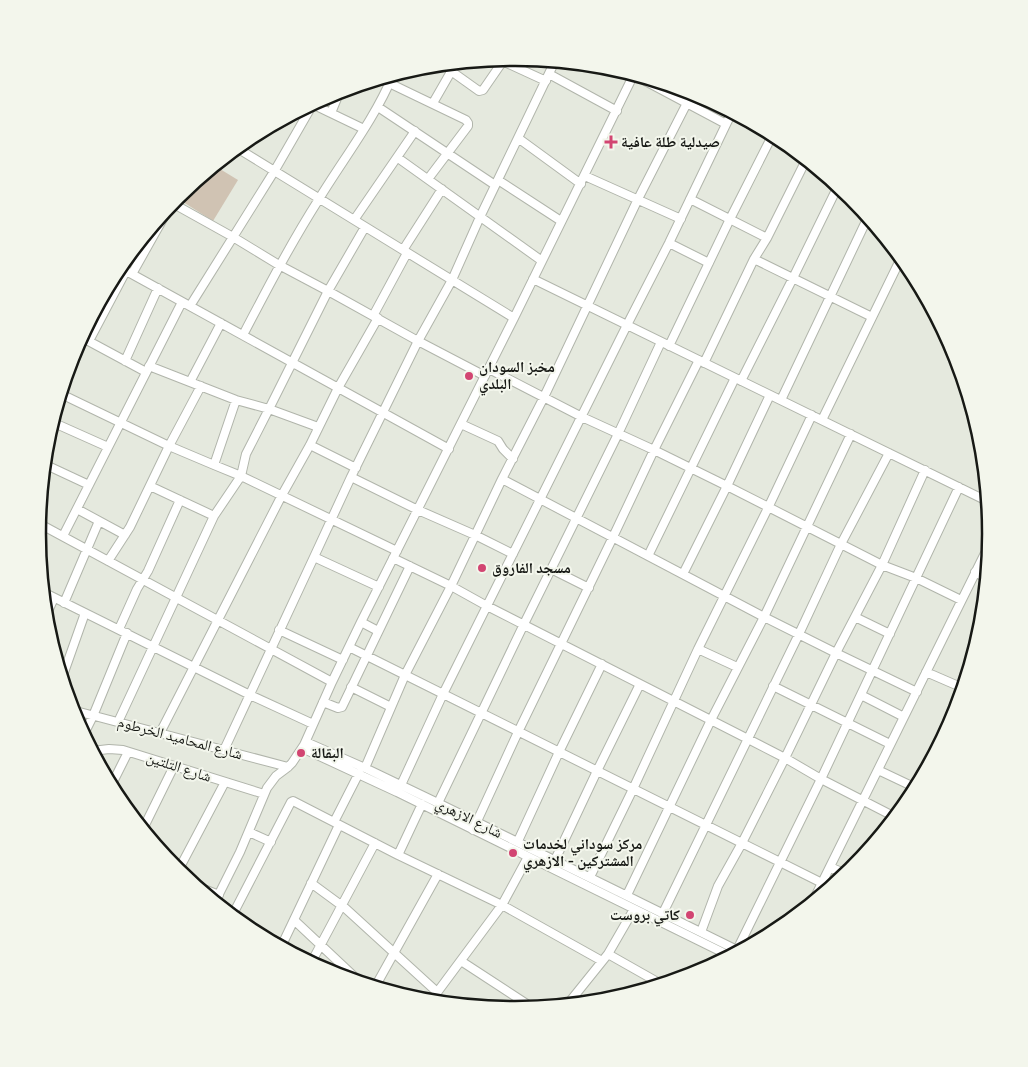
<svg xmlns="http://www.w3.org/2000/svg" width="1028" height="1067" font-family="Cabin,'Noto Naskh Arabic',sans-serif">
<rect width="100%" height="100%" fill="#e5e9de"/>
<path fill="#d0c3b3" d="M215,166L238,180L213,221L180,200L186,189Z"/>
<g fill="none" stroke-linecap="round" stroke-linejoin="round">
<g stroke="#b1b5ab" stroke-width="10">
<path id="minor" d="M498,59L546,81
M451,71L479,91L483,90L503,61
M549,74L617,111
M634,75L726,124
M389,83L466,120L468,123V126L428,179
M433,103L456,63
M312,104L364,129
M378,107L495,185
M331,113L340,91
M518,138L581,184
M237,148L403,250L514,318
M398,158L542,261
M585,176L681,219
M498,180L561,221
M690,199L767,238
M172,203L233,237L279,265L328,291L418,341L485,376
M354,220L415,131
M669,243L709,263
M403,250L442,189
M754,259L872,317
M119,267L449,449
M132,274L173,201
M533,279L987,501
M190,306L275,170L313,104
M373,316L407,253
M243,335C267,289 291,243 319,199C344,158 374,120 393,75
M81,337L146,372
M89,341L126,271
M669,346L730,219L773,134
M125,361L158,288
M704,363L754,259L767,238L806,160
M149,366L236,400L269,409L318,427
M489,369L582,417L654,450L727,486L882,565L916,578L961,600
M741,381L793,278L838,186
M190,382L221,323
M61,394L169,446L214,465L241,476L397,551
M781,400L868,217
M822,420L901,258
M52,422L108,447
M461,424L498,441L503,449L513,459
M310,445L356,468
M44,464L89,485
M214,465L236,400
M351,477L418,510L475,535L513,554
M502,479L764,617L836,653L917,692
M150,486L214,516
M77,509L125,535
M38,523L332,682
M63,536L182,302
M38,540L44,527
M648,556L735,378
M314,557L379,587
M393,558L451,586L487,606L748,739L785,758L821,779L895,817
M108,561L130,527L169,446L201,386
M551,569L589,588
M975,572L986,578
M683,574L727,486L770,395
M43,592L250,695L313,724
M64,603L99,521
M46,616L54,598
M855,617L890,634
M361,622L378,631
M119,629L137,589L148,571L180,500
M279,630L343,660
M349,647L822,883
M698,649L737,667
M926,672L963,688
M62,678L85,613
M773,686L890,744
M351,687L391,707
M861,695L904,717
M323,702L338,708L342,707L410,566
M72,710L288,767
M118,722L214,516L241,476L246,454L269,409L328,291L365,227
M160,733L282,495L310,445L338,388L378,318
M84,734L93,716L127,633
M306,742L365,768L438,803L739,951
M302,748L397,792L730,956
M224,750L314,557L351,477L418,341L452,280L480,217L555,61
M92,751L109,749L123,750L264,794
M365,768L405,675L451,586L502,479L544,397L638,199L687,103L691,92
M878,770L916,788
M401,785L443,694L627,325L669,243L732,112
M111,786L128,752
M438,803L524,624L618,434L661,342
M334,822L359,773
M143,829L174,766
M473,830L518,732L613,537L654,450L699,360
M249,832L271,842
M518,841L559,752L602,664
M398,855L422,804
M555,860L597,771L640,684
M830,867L846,874
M178,871L225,782
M590,877L633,789L698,649L768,508L812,415
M311,883L345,908L437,992
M196,886L219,895
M627,895L711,720L764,617L851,434
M813,901L990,543
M215,902L240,852L267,788L276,776L288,767L292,763L304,745L332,682L361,622L514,318L634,74
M663,913L799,634L841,544L889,453
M232,916L291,802L293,801L398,855L502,905L602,961
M294,920L360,982
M701,932L718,886L742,843L785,758L836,653L882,565L925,470
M281,947L339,825
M737,950L821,779L959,487
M608,954L661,984
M461,961L533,1008
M311,963L375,843
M375,987L438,874
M430,1002L502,905L528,857
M567,1005L608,954L634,909"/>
</g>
<use href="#minor" stroke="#fff" stroke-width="8"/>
</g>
<g fill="#d24572" stroke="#f3f6ec" stroke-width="2">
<path d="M608.5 134.5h5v5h5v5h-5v5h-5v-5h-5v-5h5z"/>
<circle cx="469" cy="376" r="5"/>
<circle cx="482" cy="568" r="5"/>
<circle cx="301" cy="753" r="5"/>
<circle cx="513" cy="853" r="5"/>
<circle cx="690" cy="915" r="5"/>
</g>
<g text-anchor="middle" stroke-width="4" stroke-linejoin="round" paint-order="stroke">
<g font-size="15" font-weight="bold" fill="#171915" stroke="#f3f6ec" text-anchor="start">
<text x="621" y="147">صيدلية طلة عافية</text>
<text x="479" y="372">مخبز السودان<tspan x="479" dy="17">البلدي</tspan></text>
<text x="492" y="573">مسجد الفاروق</text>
<text x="311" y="758">البقالة</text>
<text x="523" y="849">مركز سوداني لخدمات<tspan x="523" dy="17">المشتركين - الازهري</tspan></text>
<text x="680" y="920" text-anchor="end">كاتي بروست</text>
</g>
<g font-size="15" fill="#171915" stroke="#f3f6ec">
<text transform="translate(180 738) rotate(15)" y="5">شارع المحاميد الخرطوم</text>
<text transform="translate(179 767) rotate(18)" y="5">شارع التلتين</text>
<text transform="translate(469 818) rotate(26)" y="5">شارع الازهري</text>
</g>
</g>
<path d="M0 0H1028V1067H0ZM513 66H515A467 467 0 0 1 982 533V534A467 467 0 0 1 515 1001H513A467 467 0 0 1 46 534V533A467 467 0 0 1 513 66Z" fill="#f3f6ec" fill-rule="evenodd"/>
<path fill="none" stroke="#171915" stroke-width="2.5" d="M513 66H515A467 467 0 0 1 982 533V534A467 467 0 0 1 515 1001H513A467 467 0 0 1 46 534V533A467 467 0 0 1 513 66Z"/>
</svg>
